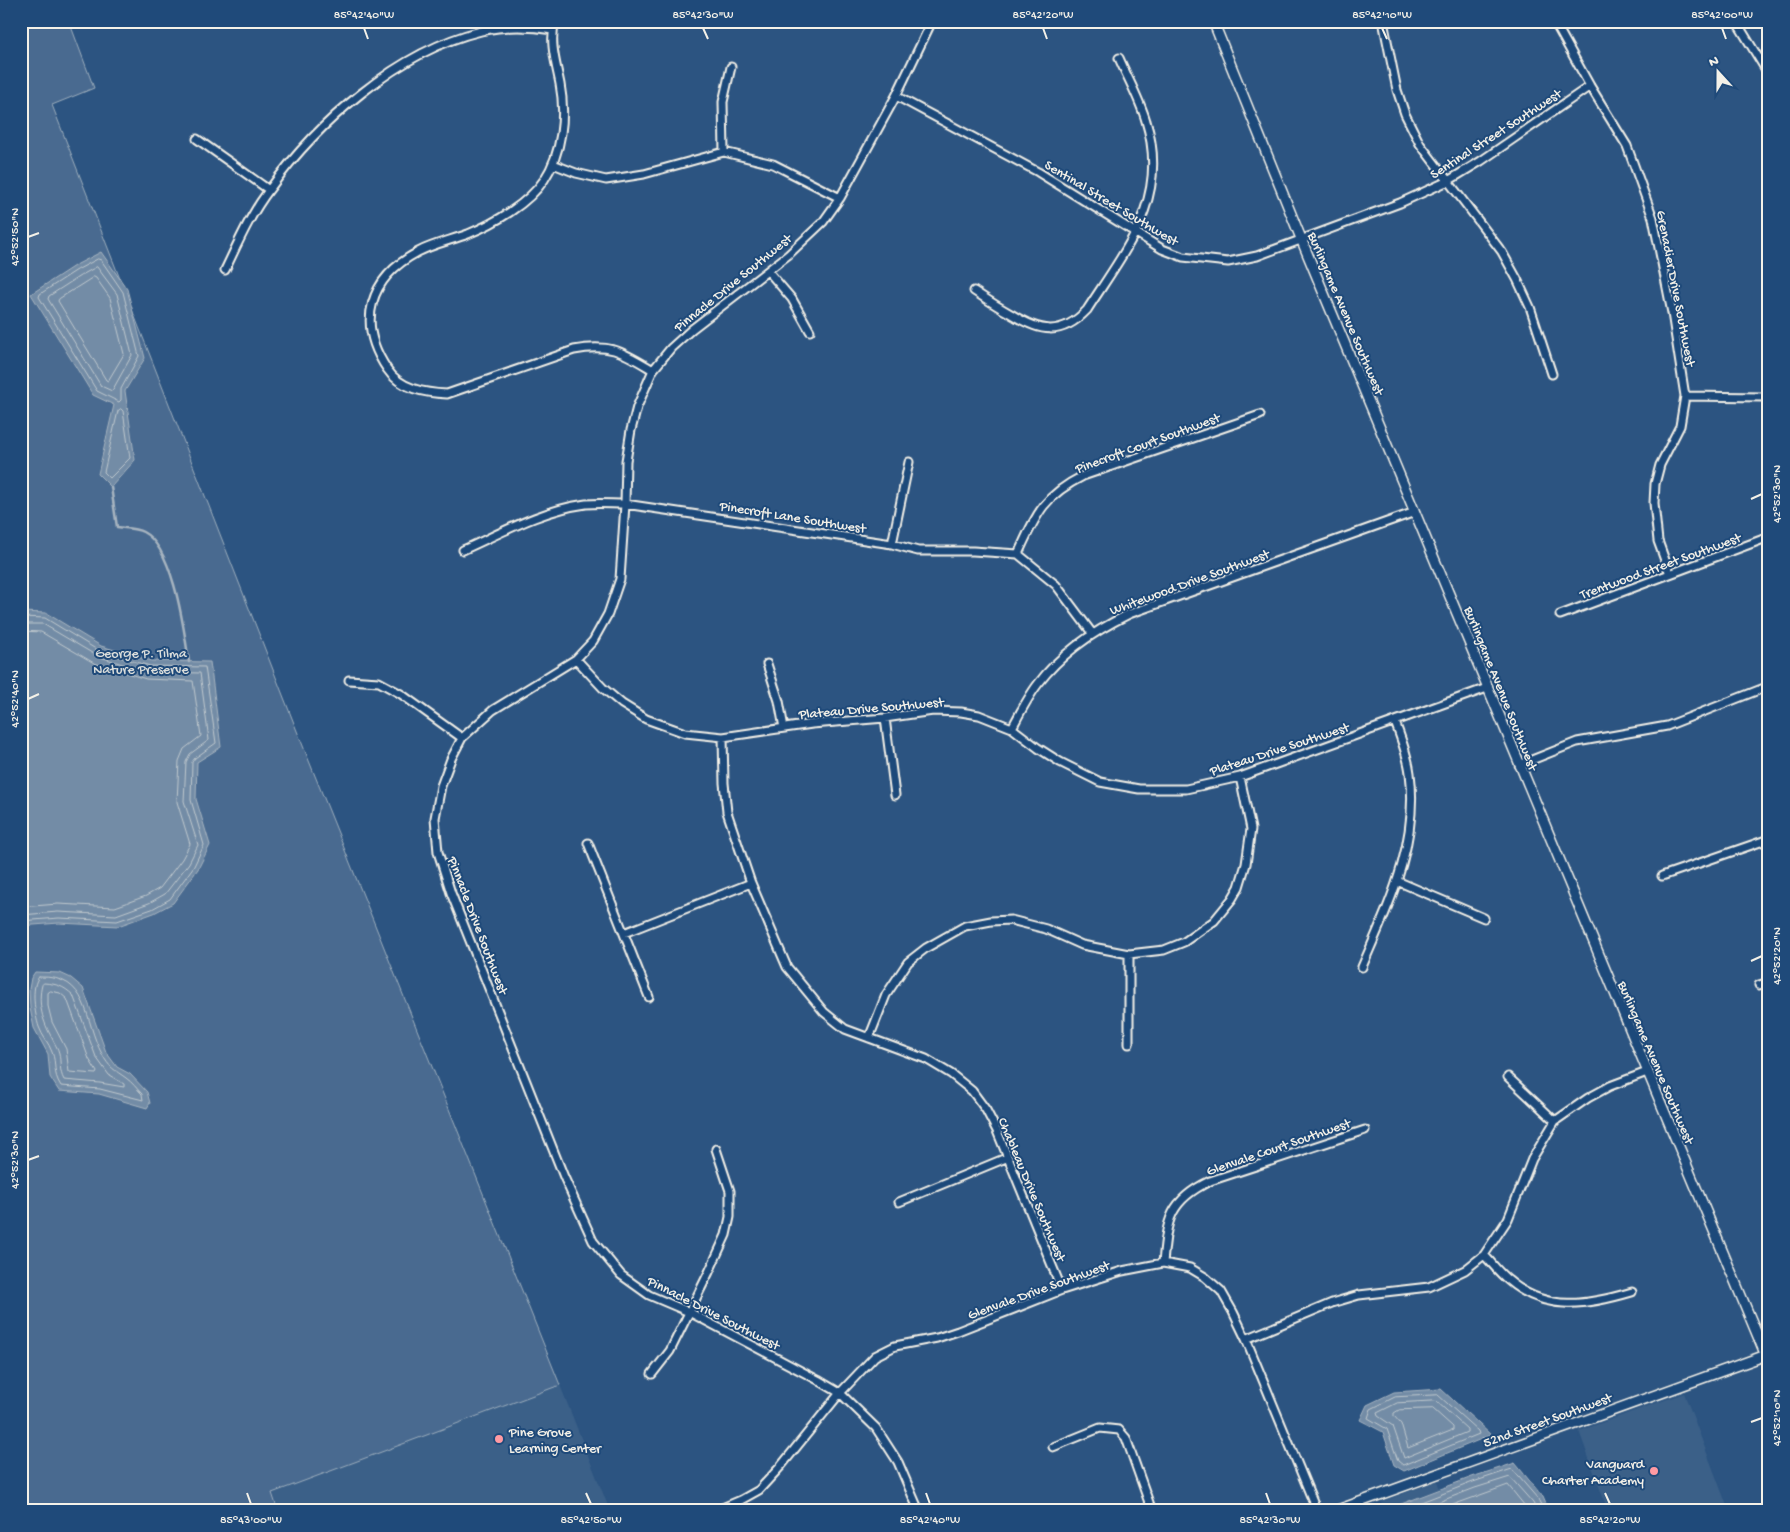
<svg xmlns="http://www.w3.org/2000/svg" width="1790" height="1532" font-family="'Gochi Hand',sans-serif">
<rect width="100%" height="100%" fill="#2c5481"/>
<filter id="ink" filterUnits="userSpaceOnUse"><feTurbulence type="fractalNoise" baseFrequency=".02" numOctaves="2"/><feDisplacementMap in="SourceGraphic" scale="10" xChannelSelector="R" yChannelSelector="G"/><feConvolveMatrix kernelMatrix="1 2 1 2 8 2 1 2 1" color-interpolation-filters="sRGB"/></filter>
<g filter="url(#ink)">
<path fill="#3b6088" d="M560,1385L610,1511H278L272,1493Z
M1684,1393L1729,1511H1608L1579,1431Z
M1437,1481L1448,1511H1384L1381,1502Z"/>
<path fill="#496b90" stroke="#9eaebc" d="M21,21H69L94,88L52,105L297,731L560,1385L272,1493L278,1511H21Z"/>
<path fill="#738ca6" stroke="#a7b4c0" d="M101,252L127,289L145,358L125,391L135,460L111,487L98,474L114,405L93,395L31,294L74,266Z
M21,612L46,613L101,646L152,661L210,662L221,747L197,762L196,799L210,845L198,869L173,903L154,913L118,926L59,923L21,926Z
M35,972L60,973L71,978L83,988L106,1052L117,1067L130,1074L147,1092L150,1103L147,1108L99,1094L59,1091L50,1077L48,1054L34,1028L30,1008L29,989L31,978Z
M1441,1389L1491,1435L1404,1471L1394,1465L1383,1432L1360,1420L1367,1405L1394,1392Z
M1515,1463L1543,1497L1549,1511H1389L1388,1509L1472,1477Z"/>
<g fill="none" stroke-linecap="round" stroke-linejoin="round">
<path stroke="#c0c9ce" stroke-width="1" d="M98,259L101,260L123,292L139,356L121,389V400L119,402L97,391L39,297L40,294L77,270Z
M97,267L117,294L132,355L112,391L101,386L48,299L49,296L80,276Z
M94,277L96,278L110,298L124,354L108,381L106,380L58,301L59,299Z
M121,409L123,411L130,458L110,478L104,472L118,411Z
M21,617L45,618L99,651L150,666L205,667L216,743L195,758L192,762L191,800L204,845L194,866L170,899L152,909L117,921L59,918L21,921
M21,624H43L97,656L148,672L200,673L209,740L190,754L186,762L184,801L198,845L189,863L165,894L149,903L116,915L58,912L21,915
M21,631L41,632L94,663L146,679L193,681L201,736L184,749L179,761L177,802L190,844L182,859L160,888L146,896L115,907L58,904L21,907
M39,977C91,975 83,1020 102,1054C109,1068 115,1070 126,1078C132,1082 137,1089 142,1094L143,1100L100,1089L61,1086C52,1072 57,1064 52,1052C49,1043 42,1036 39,1027C35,1015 30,986 39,977Z
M44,983C57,984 63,986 73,995L96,1057L109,1075L124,1084V1087L100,1083L64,1080C59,1071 61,1062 59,1053C58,1048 54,1043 52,1038C43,1022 37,1003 42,985Z
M51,991L60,993L67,999L89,1059L97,1072L96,1074L69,1072L66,1049L52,1022L48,1006V993Z
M1438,1395L1478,1431L1479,1434L1403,1465L1398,1461L1387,1429L1368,1418L1371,1409L1395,1397Z
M1436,1401L1467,1429V1432L1404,1458L1393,1426L1378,1416L1377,1413L1397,1403Z
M1433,1409L1453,1427V1430L1408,1448L1401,1424L1394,1416V1413L1399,1410Z
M1398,1511L1473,1482L1512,1469L1538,1499L1544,1511
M1415,1511L1475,1488L1510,1477L1533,1503L1537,1511
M1436,1511L1508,1485L1529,1511"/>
<path stroke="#a7b4c0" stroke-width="2.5" d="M111,487L117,527C124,528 136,528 143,532C174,548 184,630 189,662"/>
<g stroke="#f4f1e8" stroke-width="11">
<path id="minor" d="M555,21C549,43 556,63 560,84C566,115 562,153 544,180C528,204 495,223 468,234C452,240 433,244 418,252C369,278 356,323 387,369C400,389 425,393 447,394L574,350C611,343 623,352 653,370
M1383,21L1397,90L1405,114L1420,144L1502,252L1517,279L1530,307L1552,374
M1554,21L1590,86L1627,146L1653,218L1672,313L1685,396L1680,426L1660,465L1655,484L1654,503L1658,541L1670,574
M1736,21L1769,75
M896,96L1038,172L1162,249L1183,257L1228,262L1257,256L1400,203L1448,181L1481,161L1590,86
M197,139L269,190
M724,152L723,102L731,67
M553,164L576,173L606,180L644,174L724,152L773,164L840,198
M225,270C238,243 250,215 269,190C317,123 398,51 481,31C504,26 529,26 553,30
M768,271L792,299L810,331
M974,291C986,299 998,307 1011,314C1040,332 1061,337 1087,310C1126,249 1170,198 1146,121C1140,100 1128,79 1119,58
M1685,396L1764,397
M892,544L909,462
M463,550C503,532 542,510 586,504C599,503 612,504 625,504L892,544L918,551H973L1018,554L1056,585L1092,633
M1018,554C1036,515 1043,496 1083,476L1260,415
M1560,615L1769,537
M576,659L603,688L622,704L646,719L685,733L723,737L812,724L885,718L933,711L961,712L979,715L1012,728L1038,748L1060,762L1100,782L1139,789H1186L1240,777L1487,688
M767,664L779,701L784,728
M349,680L379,682L401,694L462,738
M885,718L895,795
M1012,728C1020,713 1028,697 1038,684C1062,652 1094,631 1129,614L1415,512
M723,737L724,783L727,812L751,883L787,967L824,1012L845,1029L926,1059L951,1074L972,1091L986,1110L997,1131L1062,1290
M1519,765L1577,742L1667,726L1769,686
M588,843L649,997
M1662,876L1769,839
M1397,881L1484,918
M624,933L751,883
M1129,954V1044
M1362,967C1389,904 1419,843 1410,773C1408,756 1401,738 1395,722
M1759,985L1769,982
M869,1038L886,995L908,962L926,948L965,926L991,921L1011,920L1046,929L1082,945L1129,954L1164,950L1184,942L1214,921L1232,899L1239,887L1246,864L1251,829L1240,777
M1508,1077L1555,1121
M899,1202L1006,1158
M1484,1255C1492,1263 1499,1273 1508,1280C1546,1313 1588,1305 1632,1292
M1163,1263C1167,1221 1168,1201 1210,1181L1365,1130
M1246,1339L1332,1303L1359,1295L1429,1287L1465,1270L1484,1255L1508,1219L1532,1159L1555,1121L1588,1098L1610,1086L1647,1072
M652,1374L670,1351L709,1272L726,1235L730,1217V1191L716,1149
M1053,1447L1100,1428L1119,1430L1126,1438L1152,1511
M715,1511L741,1500L759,1490L781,1466L840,1393L875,1356L895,1346L937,1338L958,1331L1062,1290L1122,1271L1163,1263L1190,1268L1205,1277L1221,1291L1233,1312L1246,1339L1317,1511
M919,1511L898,1462L876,1428L840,1393L818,1380L689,1312L649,1295L621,1275L593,1241L564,1177L451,893L438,852L435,818L441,786L451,759L462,738L493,710L576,659L593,641L608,614L620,579L625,504L626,461L631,430L637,407L653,370L671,348L692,329L788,255L823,222L840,198L896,96L932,21"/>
</g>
<g stroke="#f4f1e8" stroke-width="12">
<path id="tertiary" d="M1213,21L1302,241L1769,1363
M1335,1511L1769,1354"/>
</g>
<use href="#minor" stroke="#1f4a7a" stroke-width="7"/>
<use href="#tertiary" stroke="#1f4a7a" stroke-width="9"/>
</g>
</g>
<path fill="none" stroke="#f4f1e8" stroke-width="2" d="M364,28L368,39M703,28L708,39M1043,28L1047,39M1382,28L1387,39M1722,28L1726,39M28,237L39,233M1751,499L1762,494M28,699L39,694M1751,961L1762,956M28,1160L39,1156M1751,1422L1762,1418M247,1493L251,1504M586,1493L591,1504M926,1493L930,1504M1266,1493L1270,1504M1605,1493L1610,1504"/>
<g fill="#ff9aa2" stroke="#1f4a7a" stroke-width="2">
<circle cx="499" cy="1439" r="5"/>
<circle cx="1654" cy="1471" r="5"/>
</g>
<g text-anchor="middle" stroke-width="4" stroke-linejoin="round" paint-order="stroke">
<g font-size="14" fill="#f4f1e8" stroke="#1f4a7a">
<text transform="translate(1495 133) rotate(-33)" y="5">Sentinal Street Southwest</text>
<text transform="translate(1112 202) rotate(31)" y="5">Sentinal Street Southwest</text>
<text transform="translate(732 282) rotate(-39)" y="5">Pinnacle Drive Southwest</text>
<text transform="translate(1677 288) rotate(79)" y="5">Grenadier Drive Southwest</text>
<text transform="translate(1347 313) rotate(67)" y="5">Burlingame Avenue Southwest</text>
<text transform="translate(1147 442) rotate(-20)" y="5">Pinecroft Court Southwest</text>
<text transform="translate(793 516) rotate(9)" y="5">Pinecroft Lane Southwest</text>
<text transform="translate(1660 565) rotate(-20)" y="5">Trentwood Street Southwest</text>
<text transform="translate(1189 581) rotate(-20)" y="5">Whitewood Drive Southwest</text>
<text transform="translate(1502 688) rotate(68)" y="5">Burlingame Avenue Southwest</text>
<text transform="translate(871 707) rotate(-5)" y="5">Plateau Drive Southwest</text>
<text transform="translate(1279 748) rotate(-18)" y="5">Plateau Drive Southwest</text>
<text transform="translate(479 925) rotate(69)" y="5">Pinnacle Drive Southwest</text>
<text transform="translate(1657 1062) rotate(67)" y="5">Burlingame Avenue Southwest</text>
<text transform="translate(1278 1146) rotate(-19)" y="5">Glenvale Court Southwest</text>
<text transform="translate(1033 1189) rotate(67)" y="5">Chableau Drive Southwest</text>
<text transform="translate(1038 1289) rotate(-20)" y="5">Glenvale Drive Southwest</text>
<text transform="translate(714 1312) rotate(27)" y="5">Pinnacle Drive Southwest</text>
<text transform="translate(1547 1419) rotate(-20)" y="5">52nd Street Southwest</text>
</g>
<g font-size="14" fill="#dadddb" stroke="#1f4a7a">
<text x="141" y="657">George P. Tilma<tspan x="141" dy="16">Nature Preserve</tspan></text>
</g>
<g font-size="14" fill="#f4f1e8" stroke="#1f4a7a" text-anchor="start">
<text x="509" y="1436">Pine Grove<tspan x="509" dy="16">Learning Center</tspan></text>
<text x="1644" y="1468" text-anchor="end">Vanguard<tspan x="1644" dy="16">Charter Academy</tspan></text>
</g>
</g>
<rect width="1790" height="1532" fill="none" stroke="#1f4a7a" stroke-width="55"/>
<g transform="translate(1718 72) rotate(339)" stroke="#1f4a7a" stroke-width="4" paint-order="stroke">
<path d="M0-4L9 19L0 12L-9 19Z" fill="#f4f1e8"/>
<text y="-8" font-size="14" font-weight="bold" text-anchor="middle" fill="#f4f1e8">N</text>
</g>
<rect x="28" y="28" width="1734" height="1476" fill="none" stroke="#f4f1e8" stroke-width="2"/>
<g font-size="12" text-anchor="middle" fill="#f4f1e8">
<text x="364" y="18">85°42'40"W</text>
<text x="703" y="18">85°42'30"W</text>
<text x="1043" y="18">85°42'20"W</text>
<text x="1382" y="18">85°42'10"W</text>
<text x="1722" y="18">85°42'00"W</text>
<text transform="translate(14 237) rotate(-90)" y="4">42°52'50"N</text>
<text transform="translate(1776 494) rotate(-90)" y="4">42°52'30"N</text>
<text transform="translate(14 699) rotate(-90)" y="4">42°52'40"N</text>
<text transform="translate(1776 956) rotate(-90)" y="4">42°52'20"N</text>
<text transform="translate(14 1160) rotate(-90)" y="4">42°52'30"N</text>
<text transform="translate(1776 1418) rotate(-90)" y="4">42°52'10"N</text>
<text x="251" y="1523">85°43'00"W</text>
<text x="591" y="1523">85°42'50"W</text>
<text x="930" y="1523">85°42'40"W</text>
<text x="1270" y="1523">85°42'30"W</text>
<text x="1610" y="1523">85°42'20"W</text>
</g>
</svg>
